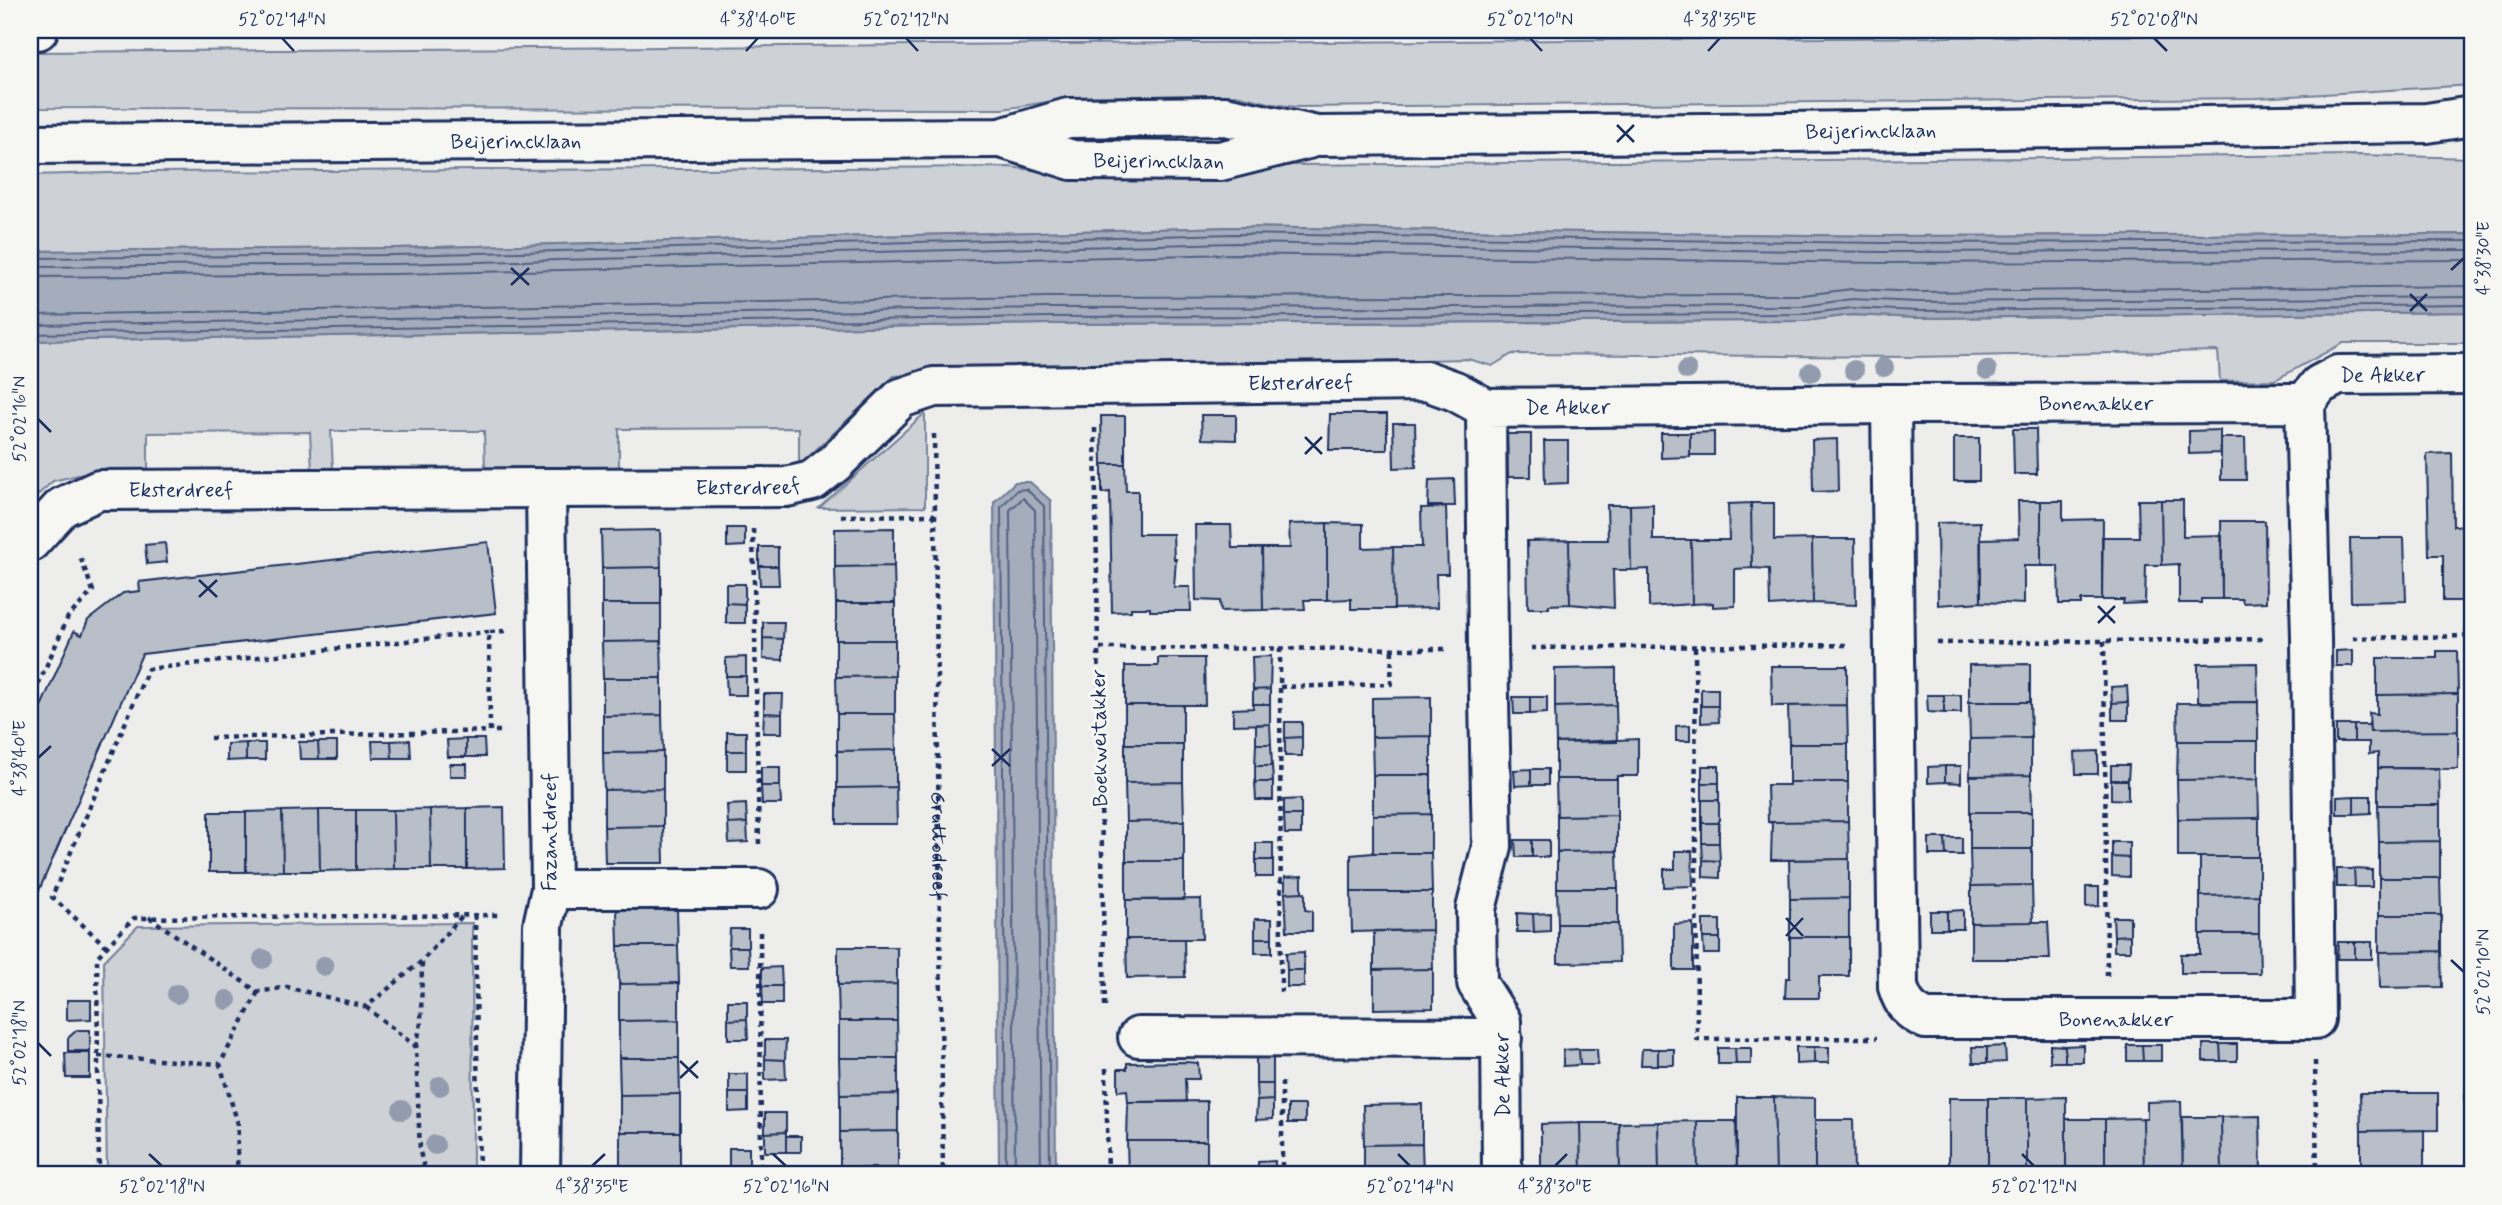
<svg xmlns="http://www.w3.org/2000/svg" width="2502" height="1205" font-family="Mynerve,sans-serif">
<rect width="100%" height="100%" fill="#edeeec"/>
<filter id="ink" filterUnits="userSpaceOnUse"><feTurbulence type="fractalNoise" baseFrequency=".0143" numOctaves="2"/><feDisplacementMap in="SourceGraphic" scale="14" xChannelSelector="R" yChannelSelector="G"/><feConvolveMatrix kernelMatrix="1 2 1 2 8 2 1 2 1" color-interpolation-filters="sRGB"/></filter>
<g filter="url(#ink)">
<path fill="#ced2d7" stroke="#74809a" stroke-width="2" d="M2472,33V85L2257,98L1295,107L1273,104L1236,95L1077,97L1003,109L30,108V52Z
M2360,155L2472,158V234L1881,236L1234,227L396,248L30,251V175L150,172L1010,167L1083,177L1235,175L1291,165Z
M2472,312V343H2343L2275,380L2220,381L2218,351L1914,357L1512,354L1492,366L1468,359L1040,368L894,376L802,463H799V428L619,429V468L485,470L484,431H331L333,469L312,470L310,432L148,433V472L87,473L53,481L30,502V341L1047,324L1805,321L1852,315L1918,318Z
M925,413V507L819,508Z
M472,923L473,1175H107L104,961L138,926Z"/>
<path fill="#a5acbc" stroke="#6e7a96" stroke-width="2" d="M1234,227L1881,236L2472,234V312L1918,318L1852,315L1805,321L1047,324L30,341V251L396,248Z
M1015,482H1030L1051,501L1056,1175H999L994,502Z"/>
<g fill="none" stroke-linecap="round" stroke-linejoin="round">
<path stroke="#526184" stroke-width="2" d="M30,258L396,255L1234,234L1881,243L2472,241
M30,267L396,264L1234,243L1881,252L2472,250
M30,277L397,274L1234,254L1881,263L2472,260
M30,315L1047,297L1803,295L1852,289L1918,292L2472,286
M30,325L1047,308L1804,306L1852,299L1918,302L2472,297
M30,334L1047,317L1804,314L1852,308L1918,311L2472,305
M1006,1175L1001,507L1017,490L1026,489L1044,506L1050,1175
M1015,1175L1010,510L1023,498L1035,510L1041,1175"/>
</g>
<path fill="#b9bfc8" stroke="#1b2f5e" stroke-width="2" d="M1330,414H1387V450H1329Z
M1201,415H1236V440L1202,439Z
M1101,416H1125V464H1102Z
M1393,423H1415L1416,467L1394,468Z
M2013,429H2036L2037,474H2014Z
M2220,430V453L2189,454V431Z
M1714,432V455H1690V433Z
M1661,433H1690V457L1661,458Z
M1507,434H1531V477H1508Z
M1954,438H1979V481H1954Z
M2221,438H2245L2246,480H2221Z
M1837,439L1838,491L1813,492L1812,440Z
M1544,441H1568V483L1545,484Z
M2452,453L2453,526H2472L2470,601H2443V555H2429L2427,454Z
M1102,464H1125L1126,491H1138V534H1173L1174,559H1176L1174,587H1190L1191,611H1150V608H1131V611L1112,612L1110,492L1102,493Z
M1454,479L1455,506H1428L1429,480Z
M2138,500H2161L2162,565H2146L2145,603L2123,604L2124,600H2102V537H2139Z
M2161,500H2183V536L2222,535V599H2201V603H2179V564L2162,565Z
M2018,501H2041V566H2024V604L1981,602V539L2019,538Z
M2041,501H2063V520L2103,519L2102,600H2081V604H2059L2058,566H2041Z
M1751,503L1752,568L1735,569V606L1713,607V603L1692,604L1691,540H1729L1728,504Z
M1751,503H1774V540L1812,539L1813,603L1770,606L1769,569L1752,568Z
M1653,504V540H1691L1692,604L1649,607V569L1631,570L1630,505Z
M1607,505H1630L1631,570H1613L1614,608L1570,604L1569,540H1608Z
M1446,507L1448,574H1436L1437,608L1394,609L1393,547H1422L1421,508Z
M2221,521H2265L2266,602L2243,603L2242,599H2222Z
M1980,522L1981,602L1938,605L1937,523Z
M1327,523L1363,524V548L1393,547L1394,609H1351V599L1327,600Z
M1327,523V600H1304L1305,609L1263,610L1262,548H1290L1289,524Z
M1195,525H1231L1232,548H1262L1263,610L1221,611L1220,601L1196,600Z
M727,528H745V546L727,547Z
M894,528V566L835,567V529Z
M660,530L661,567L602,568L601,531Z
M2350,538H2404L2406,601L2351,602Z
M1812,539H1855L1856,605L1813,603Z
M1569,540L1570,604L1549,605V608H1528L1527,541Z
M488,542L496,613L142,654L30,911V732L74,631L82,635L88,620L123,593L140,591L139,582Z
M165,543L167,562L147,564L145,545Z
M759,547H778V566H759Z
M759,566H778L779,585H760Z
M894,566L895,603H836L835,567Z
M661,567V604H602V568Z
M726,584H745V604L726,603Z
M726,603L745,604V623H726Z
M836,603H895V640H836Z
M602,604H661V641L602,642Z
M763,622H784L783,639L763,638Z
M763,638L783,639V660L763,659Z
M836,640H895V676L836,677Z
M661,641L662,678H603L602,642Z
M2353,650V666H2336V651Z
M2437,651H2457L2458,694L2377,695V658H2437Z
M1271,656L1270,689L1253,690L1252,657Z
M746,657V676H726V658Z
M1158,658H1204L1205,705H1125V666H1158Z
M2257,663L2258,702H2198V664Z
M2030,664V702H1969V665Z
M1771,666H1847V705L1772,706Z
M1616,668V705L1555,707V669Z
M726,676H746V695H727Z
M895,676V714H837L836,677Z
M603,678H662V715L603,716Z
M2127,686L2128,702L2112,703L2111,687Z
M1270,689V704H1253V690Z
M1701,689H1718V706H1701Z
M764,694H783L782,714L764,713Z
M2458,694V731L2370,732L2369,713L2377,714V695Z
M1927,695H1944V713L1928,712Z
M1944,695H1961V713H1944Z
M1431,697V736L1372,737V698Z
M1513,697H1530V714H1514Z
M1530,697H1547V713L1530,714Z
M1969,702H2030L2031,738L1970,739Z
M2128,702V720H2112V703Z
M2258,702V741H2178L2177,703Z
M1253,704H1270V724L1233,725V709L1253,708Z
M1125,705H1183V744H1125Z
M1616,705L1617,742L1556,743L1555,707Z
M1847,705L1848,744H1789L1788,706Z
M1701,706H1718L1719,722L1701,723Z
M764,713L782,714V733H763Z
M837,714H895L896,750L837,751Z
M662,715L663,752L603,753V716Z
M1285,722H1302V737L1285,738Z
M2369,722L2370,732L2458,731V769L2378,768V753L2369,754V742H2354V725H2369Z
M1270,724L1271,744H1256V725Z
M1690,725V741H1676V726Z
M2336,725H2354V742H2336Z
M727,732H746V751H727Z
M1431,736V775H1373L1372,737Z
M1302,737V756H1285V738Z
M2031,738V775L1970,776V739Z
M466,739H484L485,757H466Z
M466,739V757H448L447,740Z
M1638,739V776H1617V779H1556V743Z
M410,740L411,758H392L391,741Z
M372,741H391L392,758H373Z
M2178,741H2258V779L2177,780Z
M299,742H318L319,759H300Z
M318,742H337V759H319Z
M246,743H265V760H246Z
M246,743V760L227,761V744Z
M1125,744H1183V782L1125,783Z
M1256,744H1271L1272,766H1255Z
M1789,744H1848V782H1789Z
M896,750V787L837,788V751Z
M727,751H746V770H727Z
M2098,751V774H2076L2075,752Z
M663,752V789L604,790L603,753Z
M450,764H467V776H450Z
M2111,765H2129L2128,780H2111Z
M1255,766H1272L1273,782H1255Z
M1702,766H1719V783H1702Z
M1945,766V782L1928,783V767Z
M1945,766H1961V783L1945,782Z
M761,767H780V786H761Z
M2378,768H2439L2440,805H2378Z
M1531,769V785L1515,786L1514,770Z
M1531,769H1548V785H1531Z
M1373,775H1431V814L1373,815Z
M2031,775L2032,812H1970V776Z
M1556,779H1617V815L1557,816Z
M2258,779L2259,818L2178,819L2177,780Z
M2111,780H2128V800L2111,799Z
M1183,782L1184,821L1126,822L1125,783Z
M1255,782H1273V800H1256Z
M1789,782H1848V821L1768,822L1767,785H1789Z
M1702,783H1719V800H1702Z
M761,786H780L781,804H762Z
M896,787L897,824H837V788Z
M663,789V826L604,827V790Z
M2354,796V814H2337V797Z
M2354,796H2371V813L2354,814Z
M1301,799V815H1284V800Z
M1702,800H1719V823H1702Z
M746,804L747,823L728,824L727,805Z
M2378,805H2440V841L2379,842Z
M504,807L505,868L467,869V808Z
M467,808V869H431L430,809Z
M430,809L431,869H394L393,810Z
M319,810L320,871H283L282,811Z
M319,810H356V870L320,871Z
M356,810H393L394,869L356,870Z
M282,811L283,871L246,872V812Z
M209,812H246V872H209Z
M1970,812H2032V849H1970Z
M1431,814V853H1373V815Z
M1284,815H1301V834H1285Z
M1617,815V851L1557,852V816Z
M2259,818V857H2178V819Z
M1184,821V861H1126V822Z
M1848,821L1849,859L1771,860L1772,823L1768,822Z
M747,823L748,842L729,843L728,824Z
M1702,823H1719V843H1702Z
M663,826L664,863H605L604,827Z
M1929,838H1945L1946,855H1929Z
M1945,838H1962V855H1946Z
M1515,840H1532V857H1516Z
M1532,840H1549V857H1532Z
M2440,841V878H2379V842Z
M2112,842H2129V858L2112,857Z
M1256,843H1273V860H1256Z
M1702,843H1719L1720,861L1703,860Z
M1970,849H2032V885L1971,886Z
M1617,851L1618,888H1557V852Z
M1675,851H1692L1693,886L1664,887V869H1675Z
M1373,853H1431L1432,892H1351V855Z
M2112,857L2129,858V877L2112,876Z
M2200,857H2259V895L2200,896Z
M1849,859V898L1790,899L1789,860Z
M1256,860H1273V877H1256Z
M1703,860L1720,861V878L1703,877Z
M1126,861H1184V900H1126Z
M2337,869H2354L2355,887H2337Z
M2354,869L2372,870V887H2355Z
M1302,876V892L1285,893V877Z
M2379,878H2440L2441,915H2379Z
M2032,885L2033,922L1971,923V886Z
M2086,887H2099V906L2086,907Z
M1557,888H1618V924H1558Z
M1302,892L1305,893V910L1312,911V931H1287L1285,893Z
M1351,892H1432V930L1352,932Z
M2259,895V934H2200V896Z
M1849,898V937H1790V899Z
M1201,899L1202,939H1126V900Z
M677,909L678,946H618L617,910Z
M1963,910V929H1947V911Z
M1930,911H1947V929H1930Z
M1517,913L1533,914L1534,932H1517Z
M1550,913V931L1534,932L1533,914Z
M2379,915H2441V951L2379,952Z
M2113,917H2130V935L2114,936Z
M1255,919H1272V938H1255Z
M1703,920H1720V938H1703Z
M2033,922H2048L2050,959H1971V923Z
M1693,923V970H1674V924Z
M1558,924H1618L1619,962L1558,963Z
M730,929H748V947H729Z
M1432,930L1433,969L1374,970V931Z
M2200,934H2259L2260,973H2181V954H2200Z
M2130,935V951H2114V936Z
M1790,937H1849V976H1819V998H1785L1786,978H1790Z
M1255,938H1272V953H1255Z
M1703,938H1720V954H1704Z
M1126,939H1184L1185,977L1127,978Z
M2338,942H2355V959H2337Z
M2355,942H2372V959H2355Z
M618,946H678L679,983L619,984Z
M729,947H748L749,966H730Z
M838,947H897V984L838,985Z
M2441,951L2442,987L2380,988L2379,952Z
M1304,952V970H1287L1286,953Z
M781,967L782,986H762V968Z
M1433,969V1008L1374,1009V970Z
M1287,970H1304V987H1287Z
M679,983V1020L619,1021V984Z
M897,984V1021H839L838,985Z
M762,986H782V1004H763Z
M67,1000H91V1019L67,1020Z
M728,1001H747V1019L728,1020Z
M747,1019L748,1039H728V1020Z
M679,1020V1058H619V1021Z
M839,1021H897L898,1058H839Z
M77,1030H90V1051H68V1038Z
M765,1040H786L785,1060L765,1059Z
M2203,1044H2220L2221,1061H2203Z
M2220,1044H2237V1061H2221Z
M2050,1045L2065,1046V1062H2050Z
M2083,1045V1062H2065V1046Z
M2127,1045H2142L2143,1061H2127Z
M2142,1045H2161V1061H2143Z
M2005,1046L2006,1062L1987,1063V1047Z
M1796,1047H1814V1063L1796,1064Z
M1814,1047H1829V1063H1814Z
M1972,1047H1987V1063H1973Z
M1718,1048H1735L1736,1064H1718Z
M1735,1048H1751V1064H1736Z
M1579,1049L1580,1065L1563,1066V1050Z
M1579,1049H1597L1598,1065H1580Z
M1642,1049H1658V1065H1641Z
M1658,1049H1674V1065H1658Z
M65,1053H90V1078H66Z
M1256,1054H1273V1084H1256Z
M619,1058H679L680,1094L620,1095Z
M839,1058H898V1094L840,1095Z
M765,1059L785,1060L786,1079L765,1080Z
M1186,1062L1198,1063L1199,1079H1185L1186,1102H1128L1127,1090L1118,1091V1069H1127V1063Z
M729,1074H748V1093H729Z
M1256,1084H1273V1100L1257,1101Z
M729,1093H748V1111L729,1112Z
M2360,1093H2438V1130L2361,1131Z
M2472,1093V1112H2465V1094Z
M680,1094V1132H620V1095Z
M898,1094V1131L840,1132V1095Z
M1737,1097H1774L1776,1175H1737Z
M1774,1097L1815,1098V1175H1776Z
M2066,1097V1175H2027V1098Z
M1949,1098H1988V1175H1949Z
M1988,1098H2027V1175H1988Z
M1273,1100V1119L1256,1120L1257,1101Z
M1207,1101V1141H1127L1128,1102Z
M2181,1101L2183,1175H2144L2143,1118H2147V1102Z
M1422,1104V1144L1364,1145L1363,1105Z
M1288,1105H1305V1123H1288Z
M765,1113H786V1132L765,1133Z
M2260,1116L2261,1175H2222L2221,1117Z
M2182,1117H2221L2222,1175H2183Z
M2143,1118L2144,1175H2105V1119Z
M2066,1119H2105V1175H2066Z
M1815,1120H1853L1854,1175H1815Z
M1697,1121L1698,1175H1659L1658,1122Z
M1697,1121H1736L1737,1175H1698Z
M1658,1122L1659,1175H1620L1619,1123Z
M1580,1123L1581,1175H1541V1124Z
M1580,1123H1619L1620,1175H1581Z
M2424,1130V1167L2361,1168V1131Z
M898,1131V1168H840V1132Z
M620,1132H680V1169L620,1170Z
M786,1132V1152H765V1133Z
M786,1136H801V1152H786Z
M1127,1141H1207V1175H1128Z
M1422,1144L1423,1175H1364V1145Z
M729,1148H749V1170L729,1171Z
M1275,1161V1175H1258V1162Z
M2424,1167L2425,1175H2361V1168Z
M840,1168H898V1175H840Z
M1287,1168H1304V1175H1287Z
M680,1169V1175H620V1170Z"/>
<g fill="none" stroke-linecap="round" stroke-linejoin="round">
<g stroke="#1b2f5e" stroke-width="44">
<g id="minor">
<path d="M30,30H38"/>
<path d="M2305,403L2311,638L2315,1019H1926C1910,1012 1903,1004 1898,987L1891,404Z"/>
<path id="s2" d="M2305,403L2319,385L2338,375L2472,374"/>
<path id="s3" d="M30,542L62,507L99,490L786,487L812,481L836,462L901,398L934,387L1427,381L1455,391L1486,408"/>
<path d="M551,889H759"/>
<path d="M1138,1037L1502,1038"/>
<path d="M540,1175L543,925L551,889L546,488"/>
<path id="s4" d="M1502,1175L1501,1021L1477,983L1476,909L1492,846L1488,649L1486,408L1891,404"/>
</g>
</g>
<g stroke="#1b2f5e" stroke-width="44">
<g id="major">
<path id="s5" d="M1001,138L1072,160L1220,161L1308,139"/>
<path id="s6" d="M30,144L1001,138L1068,118L1225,116L1317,136L1708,133L2427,123L2472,116"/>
</g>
</g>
<g stroke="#1b2f5e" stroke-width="4.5" stroke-dasharray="5 5" stroke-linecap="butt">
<path d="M1095,428L1098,648"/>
<path id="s1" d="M934,434L943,1175"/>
<path d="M841,516L935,515"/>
<path d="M753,529L759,846"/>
<path d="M505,631L489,632L490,731H505"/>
<path d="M2353,638L2472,636"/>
<path d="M2104,641L2107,976"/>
<path d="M1937,643L2267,639"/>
<path d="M1695,647L1697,1039L1877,1038"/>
<path d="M1280,648L1281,992"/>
<path d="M1531,648L1851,645"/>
<path d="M1280,687L1391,684L1392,649"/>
<path d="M30,703L68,617L93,591L79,554"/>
<path d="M210,738L490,731"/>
<path d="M475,915L479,1175"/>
<path d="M149,917L258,992L287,987L366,1007L422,961L462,916"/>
<path d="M760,932L761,1175"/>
<path d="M107,947L52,897L148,669L489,632"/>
<path d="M1105,1006L1098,648L1445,649"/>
<path d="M366,1007L416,1047L420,1152L426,1175"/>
<path d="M416,1047L421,1023L422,961"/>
<path d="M98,1056L220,1064"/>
<path d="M2315,1061L2317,1175"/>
<path d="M1106,1068L1108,1175"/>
<path d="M1282,1082V1175"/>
<path d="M99,1175L97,957L134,918L499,915"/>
<path d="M237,1175L238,1124L220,1064L258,992"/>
</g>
<use href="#minor" stroke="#f6f6f2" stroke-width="38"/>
<use href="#major" stroke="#f6f6f2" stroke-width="38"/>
</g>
<g fill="#929cae">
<circle cx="1884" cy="367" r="10"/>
<circle cx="1687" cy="370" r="10"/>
<circle cx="1854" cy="370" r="10"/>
<circle cx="1987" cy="370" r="10"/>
<circle cx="1811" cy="372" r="10"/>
<circle cx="263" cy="959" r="10"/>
<circle cx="324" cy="966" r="10"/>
<circle cx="177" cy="994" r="10"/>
<circle cx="227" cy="1000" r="10"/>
<circle cx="440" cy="1086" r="10"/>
<circle cx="402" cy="1110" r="10"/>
<circle cx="435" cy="1145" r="10"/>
</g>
</g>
<path fill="none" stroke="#1b2f5e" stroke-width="2.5" d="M282,38L294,51M906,38L918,51M1530,38L1542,51M2154,38L2167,51M746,51L758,38M1708,51L1720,38M1617,125L1634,142M1617,142L1634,125M511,268L529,285M2451,270L2464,258M511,285L529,268M2410,294L2427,311M2410,311L2427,294M38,419L51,432M1305,437L1322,454M1305,454L1322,437M199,580L217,597M199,597L217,580M2098,606L2115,623M2098,623L2115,606M992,749L1010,766M38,758L51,746M992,766L1010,749M1786,918L1803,936M1786,936L1803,918M2451,960L2464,972M38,1043L51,1056M680,1061L698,1078M680,1078L698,1061M149,1154L162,1166M773,1154L786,1166M1398,1154L1410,1166M2022,1154L2034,1166M592,1166L605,1154M1555,1166L1567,1154"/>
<g text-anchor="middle" stroke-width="6" stroke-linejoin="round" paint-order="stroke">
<g font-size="21" fill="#1b2f5e" stroke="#f6f6f2">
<text dy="7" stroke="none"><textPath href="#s6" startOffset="1846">Beijerincklaan</textPath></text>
<text dy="7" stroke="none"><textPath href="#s6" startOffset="486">Beijerincklaan</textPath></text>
<text dy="7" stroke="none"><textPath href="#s5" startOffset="161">Beijerincklaan</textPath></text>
<text dy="7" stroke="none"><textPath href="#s2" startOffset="89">De Akker</textPath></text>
<text dy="7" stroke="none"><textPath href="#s3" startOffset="1325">Eksterdreef</textPath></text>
<text x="2096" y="410">Bonenakker</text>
<text dy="7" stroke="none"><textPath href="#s4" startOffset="858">De Akker</textPath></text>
<text dy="7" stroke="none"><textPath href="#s3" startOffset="737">Eksterdreef</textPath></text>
<text dy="7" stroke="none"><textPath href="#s3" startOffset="170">Eksterdreef</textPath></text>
<text transform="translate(1099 738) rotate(-91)" y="7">Boekweitakker</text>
<text transform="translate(549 832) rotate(-90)" y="7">Fazantdreef</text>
<text dy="7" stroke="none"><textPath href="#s1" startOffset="411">Gruttodreef</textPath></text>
<text x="2116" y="1026">Bonenakker</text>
<text transform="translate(1502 1075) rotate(-91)" y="7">De Akker</text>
</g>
</g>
<rect width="2502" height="1205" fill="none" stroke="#f6f6f2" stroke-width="77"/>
<rect x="38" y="38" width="2426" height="1128" fill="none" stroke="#1b2f5e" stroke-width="2.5"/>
<g font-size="18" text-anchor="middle" fill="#1b2f5e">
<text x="282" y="25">52°02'14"N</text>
<text x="758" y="25">4°38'40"E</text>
<text x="906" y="25">52°02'12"N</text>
<text x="1530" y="25">52°02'10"N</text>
<text x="1720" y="25">4°38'35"E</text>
<text x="2154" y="25">52°02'08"N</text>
<text transform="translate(2483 258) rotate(-90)" y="6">4°38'30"E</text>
<text transform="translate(19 419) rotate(-90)" y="6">52°02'16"N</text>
<text transform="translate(19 758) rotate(-90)" y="6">4°38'40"E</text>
<text transform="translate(2483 972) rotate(-90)" y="6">52°02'10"N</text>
<text transform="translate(19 1043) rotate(-90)" y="6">52°02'18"N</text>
<text x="162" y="1192">52°02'18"N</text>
<text x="592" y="1192">4°38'35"E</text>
<text x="786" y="1192">52°02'16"N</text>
<text x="1410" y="1192">52°02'14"N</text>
<text x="1555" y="1192">4°38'30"E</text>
<text x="2034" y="1192">52°02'12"N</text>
</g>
</svg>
